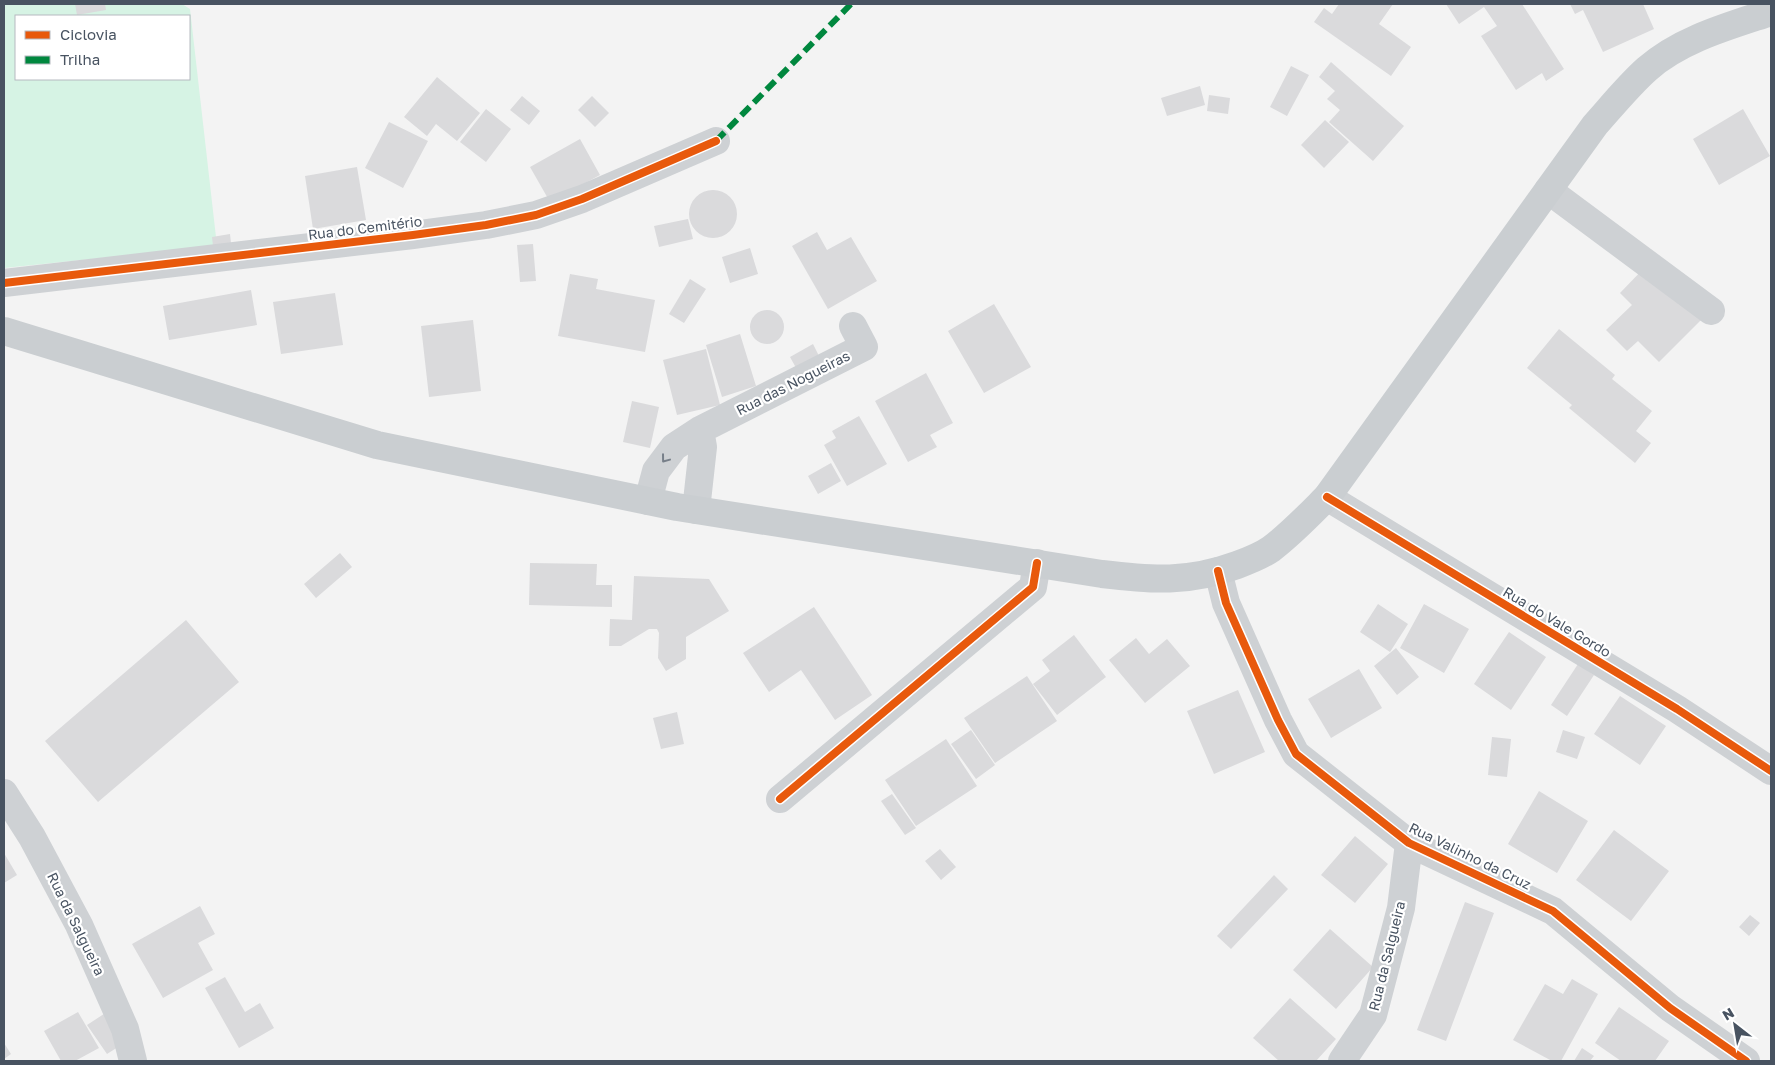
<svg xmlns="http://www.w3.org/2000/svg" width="1775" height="1065" font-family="'Golos Text',sans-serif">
<rect width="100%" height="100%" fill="#f3f3f3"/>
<path fill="#d6f3e4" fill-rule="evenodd" d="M4,4H182L190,9L217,246L4,268ZM16,16H189V79H16Z"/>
<path fill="#dadadc" d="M75,4H105L106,10L77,15Z
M1339,4H1393L1379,24L1411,47L1391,76L1314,22L1324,8L1332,14Z
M1446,4H1522L1564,69L1546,81L1542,73L1516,90L1481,36L1497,26L1484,7L1459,24Z
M1570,4H1643L1654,29L1603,52L1583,10L1575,14Z
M1331,62L1404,126L1373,161L1329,122L1340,110L1327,99L1335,91L1319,77Z
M1291,66L1309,75L1287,116L1270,107Z
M437,77L480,113L457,141L436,124L427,136L404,117Z
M1200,86L1205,105L1167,116L1161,98Z
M1209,95L1230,98L1228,114L1207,111Z
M522,96L540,111L529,125L510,110Z
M592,96L609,113L595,127L578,110Z
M486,109L511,129L486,162L460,142Z
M1743,109L1770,156L1719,185L1693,139Z
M1325,120L1349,142L1324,168L1301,145Z
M389,122L428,141L403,188L365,168Z
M580,139L600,175L550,202L530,167Z
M357,167L366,220L313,229L305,176Z
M689 214a24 24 0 1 1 48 0a24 24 0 1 1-48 0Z
M688,219L693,239L659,247L654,226Z
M817,232L827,250L851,237L877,281L828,309L792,246Z
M230,234L232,253L214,255L212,237Z
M533,244L536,281L520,282L517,245Z
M750,248L758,274L730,283L722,257Z
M1647,265L1701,320L1659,362L1638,341L1627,351L1606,330L1632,305L1620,293Z
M570,274L598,279L596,289L655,300L645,352L558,336Z
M690,279L706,289L684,323L669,314Z
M251,290L257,325L169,340L163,306Z
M335,293L343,345L281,354L273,302Z
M994,304L1031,367L984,393L948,331Z
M750 327a17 17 0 1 1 34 0a17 17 0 1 1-34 0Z
M473,320L481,391L429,397L421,326Z
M1559,329L1615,375L1612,379L1652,411L1636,431L1651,443L1635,463L1569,408L1572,405L1527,368Z
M740,334L756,386L722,397L706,345Z
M813,344L822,362L800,375L790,357Z
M706,349L720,405L677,415L663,360Z
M926,373L953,423L930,435L937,447L908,462L875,401Z
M632,401L659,407L650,448L623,442Z
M859,416L887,464L847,486L824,445L836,438L832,431Z
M831,463L841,481L818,494L808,476Z
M340,553L352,567L316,598L304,584Z
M530,563L597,564L596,585H612V607L529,605Z
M634,576L709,579L729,611L686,637V659L666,671L658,658L659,633L657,629H649L621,646H609L610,619L632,620Z
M1378,604L1408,624L1390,652L1360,632Z
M1424,604L1469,629L1444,673L1400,648Z
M814,607L872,695L835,720L801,670L769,692L743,653Z
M186,620L239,682L98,802L45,741Z
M1509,632L1546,657L1511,710L1474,684Z
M1074,635L1106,677L1057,715L1033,684L1050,671L1042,660Z
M1136,638L1149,654L1167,639L1190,666L1145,703L1109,660Z
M1396,648L1419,677L1397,695L1374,666Z
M1578,664L1594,675L1567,716L1551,705Z
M1359,669L1382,708L1331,738L1308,699Z
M1027,676L1057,721L995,763L964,718Z
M1238,690L1265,752L1214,774L1187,711Z
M1620,696L1666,726L1640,765L1594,734Z
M677,712L684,744L661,749L653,718Z
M971,730L995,765L976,779L951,744Z
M1563,730L1585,737L1577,759L1556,752Z
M1492,737L1511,739L1507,777L1488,775Z
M946,739L977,786L916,826L885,780Z
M1539,791L1588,821L1557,873L1508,844Z
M892,794L916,828L905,835L881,801Z
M1614,830L1669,871L1631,921L1576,880Z
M1355,836L1388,864L1355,903L1321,875Z
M940,849L956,867L941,880L925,861Z
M4,853L17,875L4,883Z
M1274,875L1288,889L1231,949L1217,936Z
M1465,902L1494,913L1446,1041L1417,1030Z
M200,906L215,934L198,943L213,970L163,998L132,944Z
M1750,915L1760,923L1749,936L1739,927Z
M1330,929L1373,967L1336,1009L1293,970Z
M225,977L245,1012L260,1003L274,1028L239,1048L205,988Z
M1572,979L1598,994L1561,1061H1552L1513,1040L1545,984L1563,994Z
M1290,998L1336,1039L1316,1061H1279L1253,1038Z
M1619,1007L1669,1041L1655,1061H1621L1595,1043Z
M110,1010L129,1040L107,1054L87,1025Z
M78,1012L99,1048L75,1061H61L44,1031Z
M4,1043L11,1054L4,1059Z
M1582,1048L1594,1056L1590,1061H1574Z"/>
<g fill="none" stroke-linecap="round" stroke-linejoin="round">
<path stroke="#ced1d4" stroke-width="28" d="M1548,190L1711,311
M4,283L413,235L486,225L536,215L582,199L716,141
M1327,497L1677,709L1771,771
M648,501L656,471L674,447L700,430L864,347L853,326
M696,510L703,447L700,430
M1218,571L1226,603L1278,720L1296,754L1409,843L1553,911L1670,1008L1746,1061
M4,793L32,837L79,925L125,1029L133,1061
M780,799L1033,587L1037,563
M1342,1061L1373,1015L1401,908L1409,843"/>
<path stroke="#caced1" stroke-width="28" d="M4,331L377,445L677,507L1102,574C1152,580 1188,583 1237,565C1248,561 1261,556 1271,549C1291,534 1309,515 1327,497L1595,125C1612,106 1628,86 1647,69C1681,39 1729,26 1771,12"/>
<path stroke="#00873e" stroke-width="6" stroke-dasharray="12 6" stroke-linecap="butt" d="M716,141L851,4"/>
<g stroke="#fff" stroke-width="11">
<path id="cycleway" d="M4,283L413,235L486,225L536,215L582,199L716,141
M1327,497L1677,709L1771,771
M1218,571L1226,603L1278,720L1296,754L1409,843L1553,911L1670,1008L1746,1061
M780,799L1033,587L1037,563"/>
</g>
<use href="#cycleway" stroke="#e8590c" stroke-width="8"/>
</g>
<defs><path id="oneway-chevron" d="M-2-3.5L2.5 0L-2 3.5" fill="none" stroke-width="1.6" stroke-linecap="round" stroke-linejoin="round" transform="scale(1.25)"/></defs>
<use stroke="#777f89" href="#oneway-chevron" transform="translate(665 459) rotate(127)"/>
<g text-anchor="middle" stroke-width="4.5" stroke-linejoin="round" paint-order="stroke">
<g font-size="14" fill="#485361" stroke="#fff">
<text transform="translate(365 228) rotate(-7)" y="5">Rua do Cemitério</text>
<text transform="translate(793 383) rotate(-27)" y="5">Rua das Nogueiras</text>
<text transform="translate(1557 622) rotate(31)" y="5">Rua do Vale Gordo</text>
<text transform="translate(1470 856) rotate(26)" y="5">Rua Valinho da Cruz</text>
<text transform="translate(76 924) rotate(64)" y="5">Rua da Salgueira</text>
<text transform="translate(1387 956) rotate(-76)" y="5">Rua da Salgueira</text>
</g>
</g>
<rect width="1775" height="1065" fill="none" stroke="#485361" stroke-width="10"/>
<rect x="15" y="15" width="175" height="65" fill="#ffffff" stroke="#b6bac0"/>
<rect x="25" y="31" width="25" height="8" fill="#e8590c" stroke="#b6bac0"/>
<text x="60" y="40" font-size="15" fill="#485361">Ciclovia</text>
<rect x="25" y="56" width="25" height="8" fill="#00873e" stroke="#b6bac0"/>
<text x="60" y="65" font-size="15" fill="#485361">Trilha</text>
<g transform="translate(1735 1025) rotate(329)" stroke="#ffffff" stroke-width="4" paint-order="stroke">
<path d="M0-4L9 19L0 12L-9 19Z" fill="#485361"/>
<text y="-8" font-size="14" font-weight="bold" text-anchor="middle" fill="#485361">N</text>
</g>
</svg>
